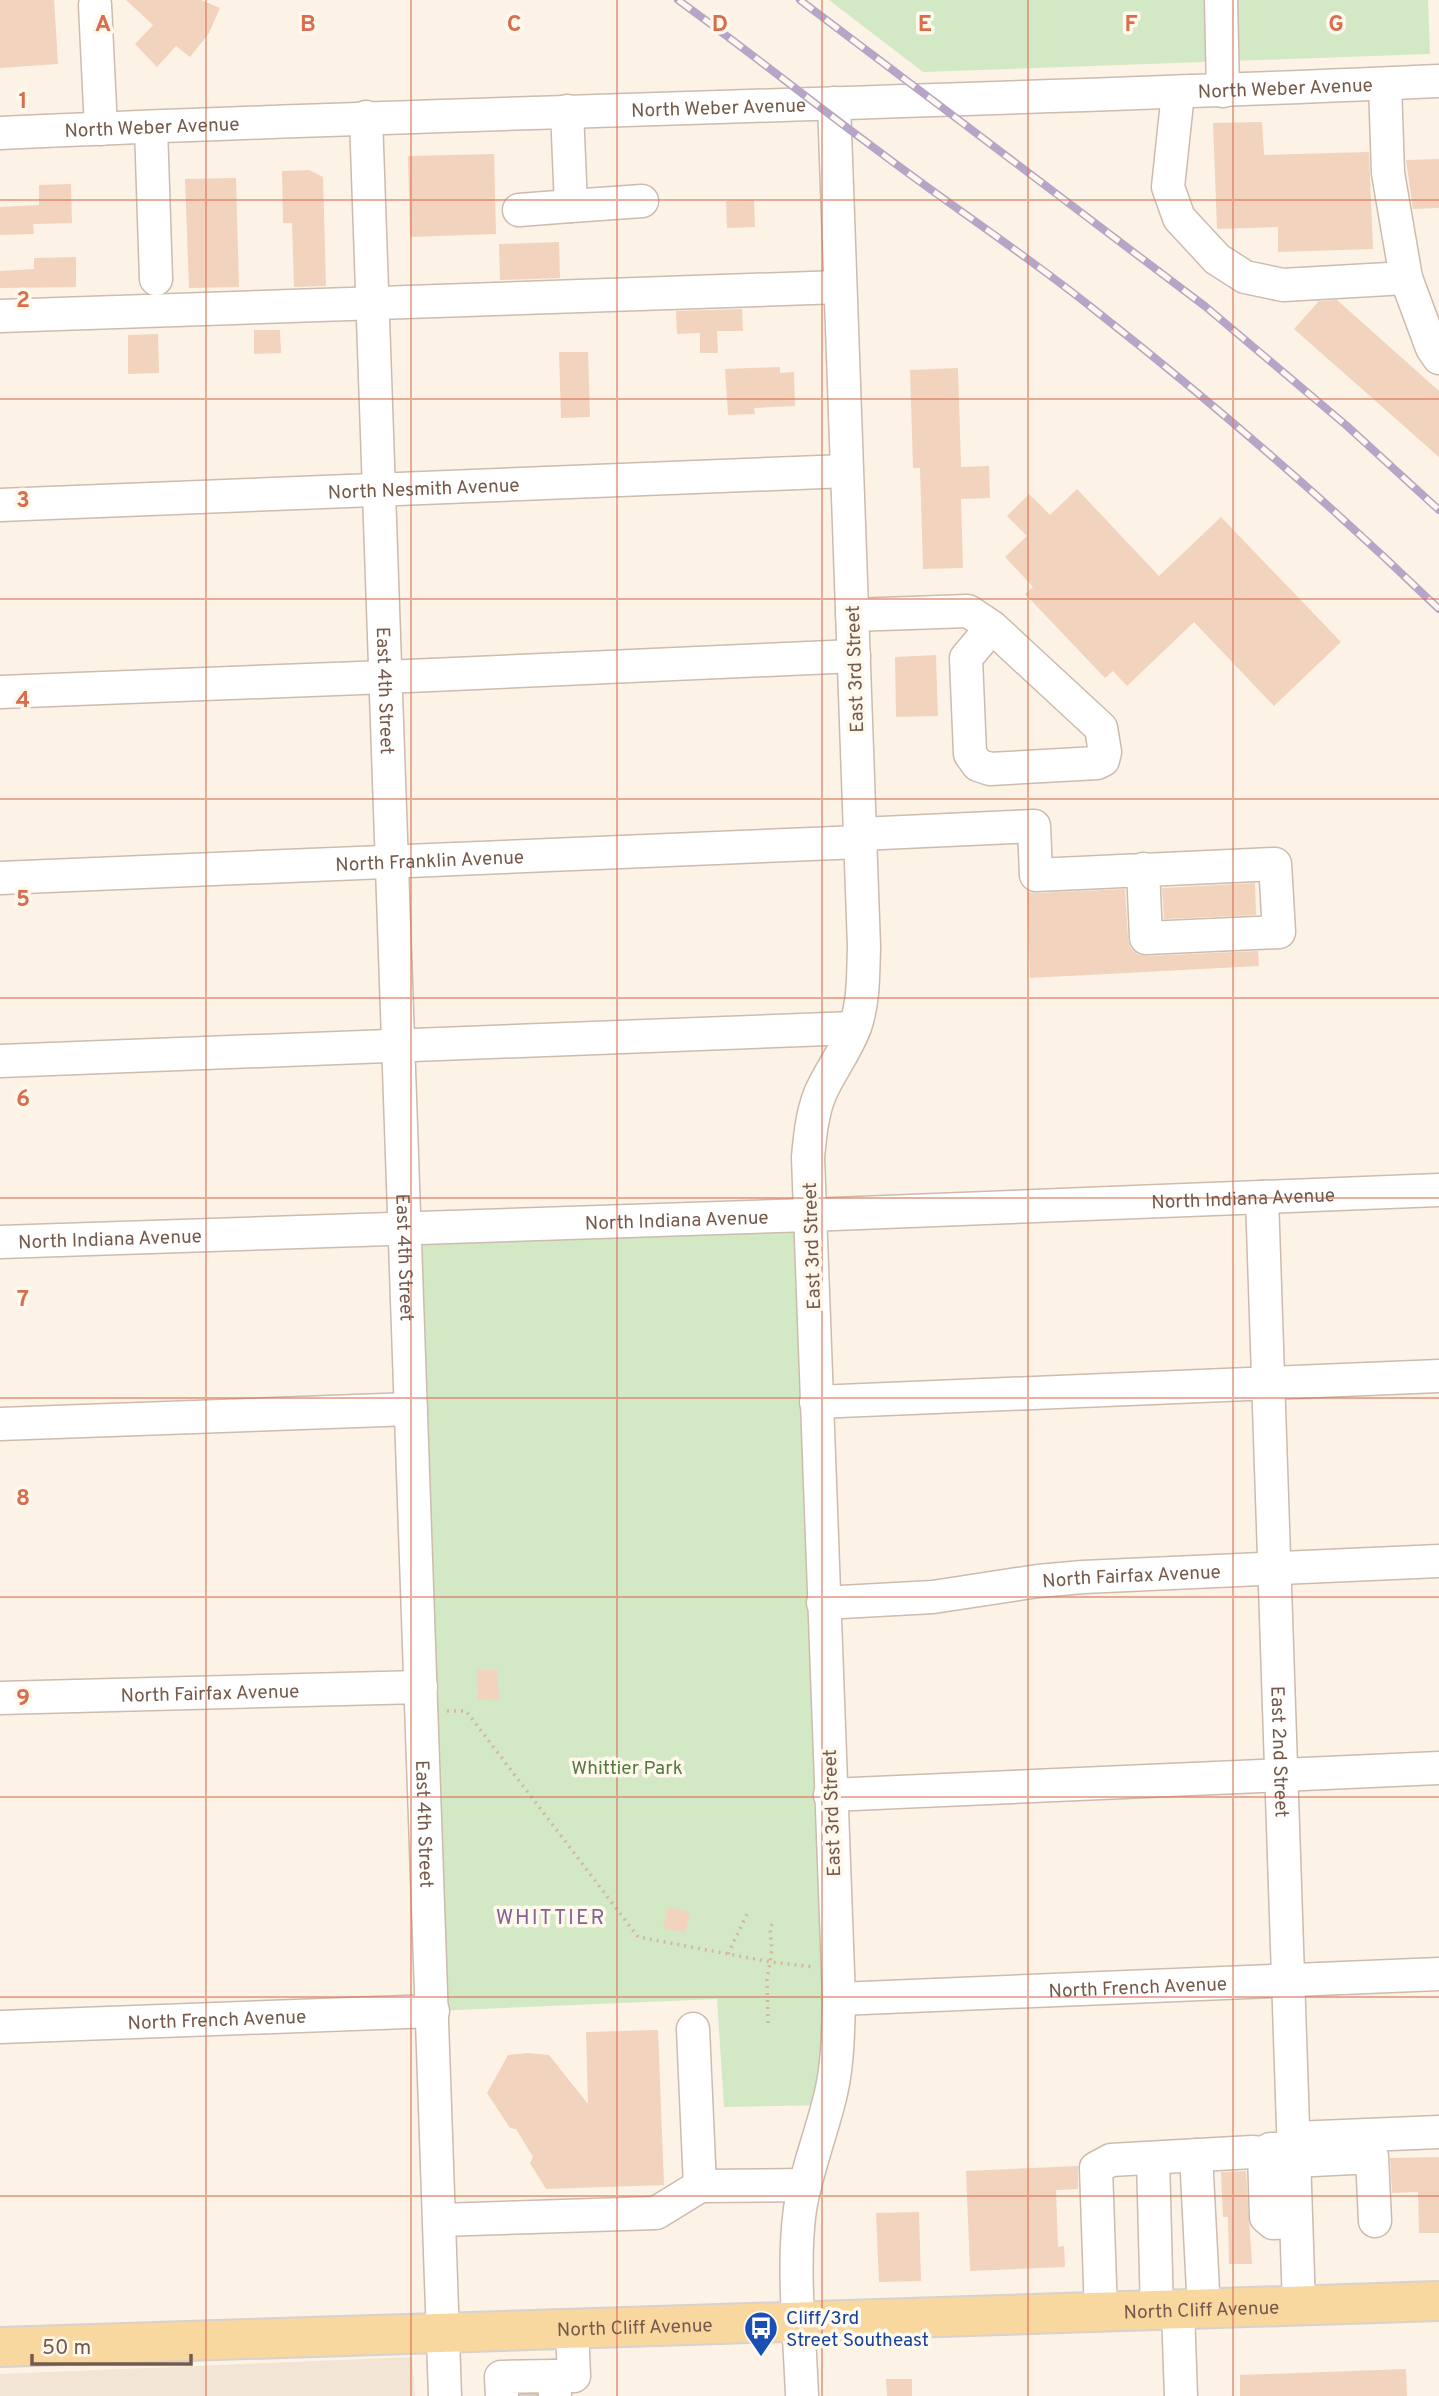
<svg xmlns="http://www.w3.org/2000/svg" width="1439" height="2396" font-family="Overpass,sans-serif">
<rect width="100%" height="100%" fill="#fcf3e6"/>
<path fill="#f3e5d5" d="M412,2357L415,2396H0V2374Z"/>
<path fill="#d3e9c5" d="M829,0H1428L1430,54L923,72Z
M809,1215L828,2105L724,2107L717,1999L433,2011L405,1228Z"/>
<path fill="#f1d3be" d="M0,0H54L58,64L0,68Z
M126,0H201L220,8L209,33L190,57L176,46L157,67L135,44L153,25Z
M1262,122L1264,155L1369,152L1373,249L1278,252V227L1217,229L1213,123Z
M494,154L496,234L410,237L408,156Z
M1439,159V208L1413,209L1406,160Z
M309,170L323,177L326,286L294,287L292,223H283L282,171Z
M236,178L239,287L189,288L185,179Z
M71,184L72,223L33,224L34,234L0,235V207L39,205V185Z
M754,200L755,227L727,228L726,201Z
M559,242L560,278L500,280L499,244Z
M76,257V287L0,288V271L34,269V258Z
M1337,300L1439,391V457L1294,329L1319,301Z
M742,309L743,331H717L718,353H700V333L677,334L676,311Z
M254,330H280L281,353L254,354Z
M158,334L159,373L128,374V335Z
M559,352H588L590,417L561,418Z
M780,367V373L794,372L795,406L754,408L755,414L728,415L725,369Z
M958,368L961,467L989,466L990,498L961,499L963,568L923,569L920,468H913L910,370Z
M1077,489L1159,576L1221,517L1341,642L1274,706L1194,622L1127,686L1113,671L1105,678L1025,594L1033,587L1005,557L1027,536L1007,516L1029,494L1050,515Z
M936,655L938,716L896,717L895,657Z
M1255,883L1256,915L1164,919L1162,888Z
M1125,889L1128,939L1130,947L1137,954L1147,956L1258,951L1259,966L1030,978L1027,892L1037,893Z
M477,1670H497L499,1699L478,1700Z
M668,1907L690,1912L685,1933L663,1928Z
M658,2030L664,2185L546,2189L530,2163L533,2157L516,2129L510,2128L487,2093L508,2055L528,2053L549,2055L588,2104L586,2032Z
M1439,2157V2233H1419L1418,2192L1392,2193L1390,2158Z
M1078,2166V2189L1056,2190L1058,2247L1064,2246L1065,2267L970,2271L966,2171Z
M1246,2171L1252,2264H1229L1228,2217H1223L1221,2172Z
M919,2212L921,2281L879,2282L876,2213Z
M1406,2369L1407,2396H1240V2375Z
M886,2379H912V2396H887Z"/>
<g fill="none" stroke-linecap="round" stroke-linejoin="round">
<path stroke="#dacdbf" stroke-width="32" stroke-dasharray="32 16" stroke-linecap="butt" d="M516,2395L546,2394"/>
<g stroke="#cdbbad" stroke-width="35">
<g id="minor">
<path d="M1221,0L1223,91"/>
<path d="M95,5L101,129"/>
<path d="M1385,84L1388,173L1406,278L1432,348L1439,358"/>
<path d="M1178,93L1168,187L1179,218L1217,259L1245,277L1283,285L1406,278"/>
<path d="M567,111L571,206L642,201"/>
<path id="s1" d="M366,117L445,2396"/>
<path d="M151,127L156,279"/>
<path id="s2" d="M0,133C480,111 959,103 1439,81"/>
<path d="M519,210L571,206"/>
<path d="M0,316L840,287"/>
<path id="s3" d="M0,505L846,471"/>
<path d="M852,615L968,611L992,627L1101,728L1105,752L1103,760L1097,763L990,769L978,765L970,754L966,658L992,627"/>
<path d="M0,692L386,677L854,656"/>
<path d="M860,834L1034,826L1036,875L1275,864L1279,932L1146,938L1143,869"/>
<path id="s4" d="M0,878L860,842"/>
<path d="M0,1061L854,1028"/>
<path id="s5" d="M1262,1197L1299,2306"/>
<path id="s6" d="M0,1242L809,1215L1439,1190"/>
<path d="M816,1402L1439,1376"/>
<path d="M0,1424L411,1409"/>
<path id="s7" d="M823,1603L933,1597L1038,1581L1083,1577L1439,1561"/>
<path id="s8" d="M0,1698L421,1687"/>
<path d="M830,1795L1439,1768"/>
<path id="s9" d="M839,1999L1439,1974"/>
<path id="s10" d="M0,2027L433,2011"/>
<path d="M693,2029L700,2186"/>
<path d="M1294,2138L1439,2132"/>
<path d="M1282,2149H1270L1264,2153L1266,2217L1273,2223L1296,2222"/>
<path d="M1196,2155L1204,2310"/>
<path d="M1153,2158L1157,2312"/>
<path d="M1294,2161L1372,2157L1375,2221"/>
<path d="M440,2220L656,2213L700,2186L805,2185"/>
<path d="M1178,2311L1181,2396"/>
<path d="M1101,2313L1096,2168L1111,2160L1252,2152L1264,2153"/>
<path d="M502,2396L501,2377L554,2376"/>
<path d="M555,2396L554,2376H574L572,2329"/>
<path d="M802,2396C800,2338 792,2266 800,2209C806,2173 819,2140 828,2105C838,2070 838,2035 839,1999L808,1157C810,1136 812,1114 820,1094C830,1071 846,1051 855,1027C864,1001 863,974 864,947L834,103"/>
</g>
</g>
<g stroke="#d8d1cd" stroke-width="42">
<g id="major">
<path id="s11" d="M0,2347C480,2330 959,2318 1439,2301"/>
</g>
</g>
<path stroke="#d6b6a1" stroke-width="3.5" stroke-dasharray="2 5" stroke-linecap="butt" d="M447,1711H466L638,1937L771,1962L814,1967
M728,1954L748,1912
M768,2023L767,1980L772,1950L770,1929L773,1922"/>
<use href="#minor" stroke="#fff" stroke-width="32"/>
<use href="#major" stroke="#f9d8a0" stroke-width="38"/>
<g stroke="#b6a5c6" stroke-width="8">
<path id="rail" d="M678,0C746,49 813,103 881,153C950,205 1023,253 1091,307C1212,402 1329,503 1439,609
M800,0L1206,307L1347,426L1439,510"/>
</g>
<use href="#rail" stroke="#fff8ed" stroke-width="5" stroke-dasharray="16" stroke-linecap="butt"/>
</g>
<path fill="none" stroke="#d86e4e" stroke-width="2" stroke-opacity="0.55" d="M206,0V2396M411,0V2396M617,0V2396M822,0V2396M1028,0V2396M1233,0V2396M0,200H1439M0,399H1439M0,599H1439M0,799H1439M0,998H1439M0,1198H1439M0,1398H1439M0,1597H1439M0,1797H1439M0,1997H1439M0,2196H1439"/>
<defs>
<g id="bus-pin" transform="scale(1.75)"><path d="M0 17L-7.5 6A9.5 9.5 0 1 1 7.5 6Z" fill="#1a4fb4" stroke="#fff8ed"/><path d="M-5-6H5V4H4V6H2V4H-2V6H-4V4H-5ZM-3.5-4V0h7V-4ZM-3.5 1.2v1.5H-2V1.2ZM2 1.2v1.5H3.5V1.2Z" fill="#fff"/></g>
</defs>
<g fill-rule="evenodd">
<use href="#bus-pin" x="761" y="2328"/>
</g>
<g text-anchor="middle" stroke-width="7" stroke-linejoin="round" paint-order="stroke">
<g font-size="19" fill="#755a4b" stroke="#fff8ed">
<text dy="7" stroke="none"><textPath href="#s2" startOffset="1286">North Weber Avenue</textPath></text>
<text dy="7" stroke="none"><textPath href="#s2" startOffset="719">North Weber Avenue</textPath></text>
<text dy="7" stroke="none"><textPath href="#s2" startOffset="152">North Weber Avenue</textPath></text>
<text dy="7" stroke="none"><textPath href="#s3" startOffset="424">North Nesmith Avenue</textPath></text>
<text transform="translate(854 669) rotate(-92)" y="7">East 3rd Street</text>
<text dy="7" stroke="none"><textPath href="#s1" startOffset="574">East 4th Street</textPath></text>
<text dy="7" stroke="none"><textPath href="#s4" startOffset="430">North Franklin Avenue</textPath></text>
<text dy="7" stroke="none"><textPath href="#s6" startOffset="1244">North Indiana Avenue</textPath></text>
<text dy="7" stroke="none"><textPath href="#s6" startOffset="677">North Indiana Avenue</textPath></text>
<text dy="7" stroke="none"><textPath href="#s6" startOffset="110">North Indiana Avenue</textPath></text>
<text transform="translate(811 1246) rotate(-92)" y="7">East 3rd Street</text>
<text dy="7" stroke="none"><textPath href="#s1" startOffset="1141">East 4th Street</textPath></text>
<text dy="7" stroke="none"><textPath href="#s7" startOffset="310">North Fairfax Avenue</textPath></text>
<text dy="7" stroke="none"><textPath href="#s8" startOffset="210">North Fairfax Avenue</textPath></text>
<text dy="7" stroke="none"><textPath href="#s5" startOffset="555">East 2nd Street</textPath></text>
<text transform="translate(831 1813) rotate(-92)" y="7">East 3rd Street</text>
<text dy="7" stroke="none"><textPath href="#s1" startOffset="1708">East 4th Street</textPath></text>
<text dy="7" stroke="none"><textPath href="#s9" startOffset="299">North French Avenue</textPath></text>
<text dy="7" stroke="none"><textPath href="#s10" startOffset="217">North French Avenue</textPath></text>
<text dy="7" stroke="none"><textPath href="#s11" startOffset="1202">North Cliff Avenue</textPath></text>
<text dy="7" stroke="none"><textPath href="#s11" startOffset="635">North Cliff Avenue</textPath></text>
</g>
<g font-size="19" fill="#547a43" stroke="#fff8ed">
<text x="627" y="1774">Whittier Park</text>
</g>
<g font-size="19" fill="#164399" stroke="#fff8ed" text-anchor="start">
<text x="786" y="2324">Cliff/3rd<tspan x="786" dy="22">Street Southeast</tspan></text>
</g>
<g font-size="21" letter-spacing="2" fill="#826391" stroke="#fff8ed">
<text x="551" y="1924">WHITTIER</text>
</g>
</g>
<g font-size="23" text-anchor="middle" font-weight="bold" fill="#d86e4e" stroke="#fff8ed" stroke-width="7" stroke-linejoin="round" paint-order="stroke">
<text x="103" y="31">A</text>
<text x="308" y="31">B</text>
<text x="514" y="31">C</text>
<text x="720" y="31">D</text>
<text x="925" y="31">E</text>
<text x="1131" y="31">F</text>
<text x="1336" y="31">G</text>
<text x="23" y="108">1</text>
<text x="23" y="307">2</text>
<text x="23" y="507">3</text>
<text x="23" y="707">4</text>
<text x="23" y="906">5</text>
<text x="23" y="1106">6</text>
<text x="23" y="1306">7</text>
<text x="23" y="1505">8</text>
<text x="23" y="1705">9</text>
</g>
<path d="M32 2354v10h159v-10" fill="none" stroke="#755a4b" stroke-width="3.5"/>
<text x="42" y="2354" font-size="21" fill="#755a4b" stroke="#fff8ed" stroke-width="5" paint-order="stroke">50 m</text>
</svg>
